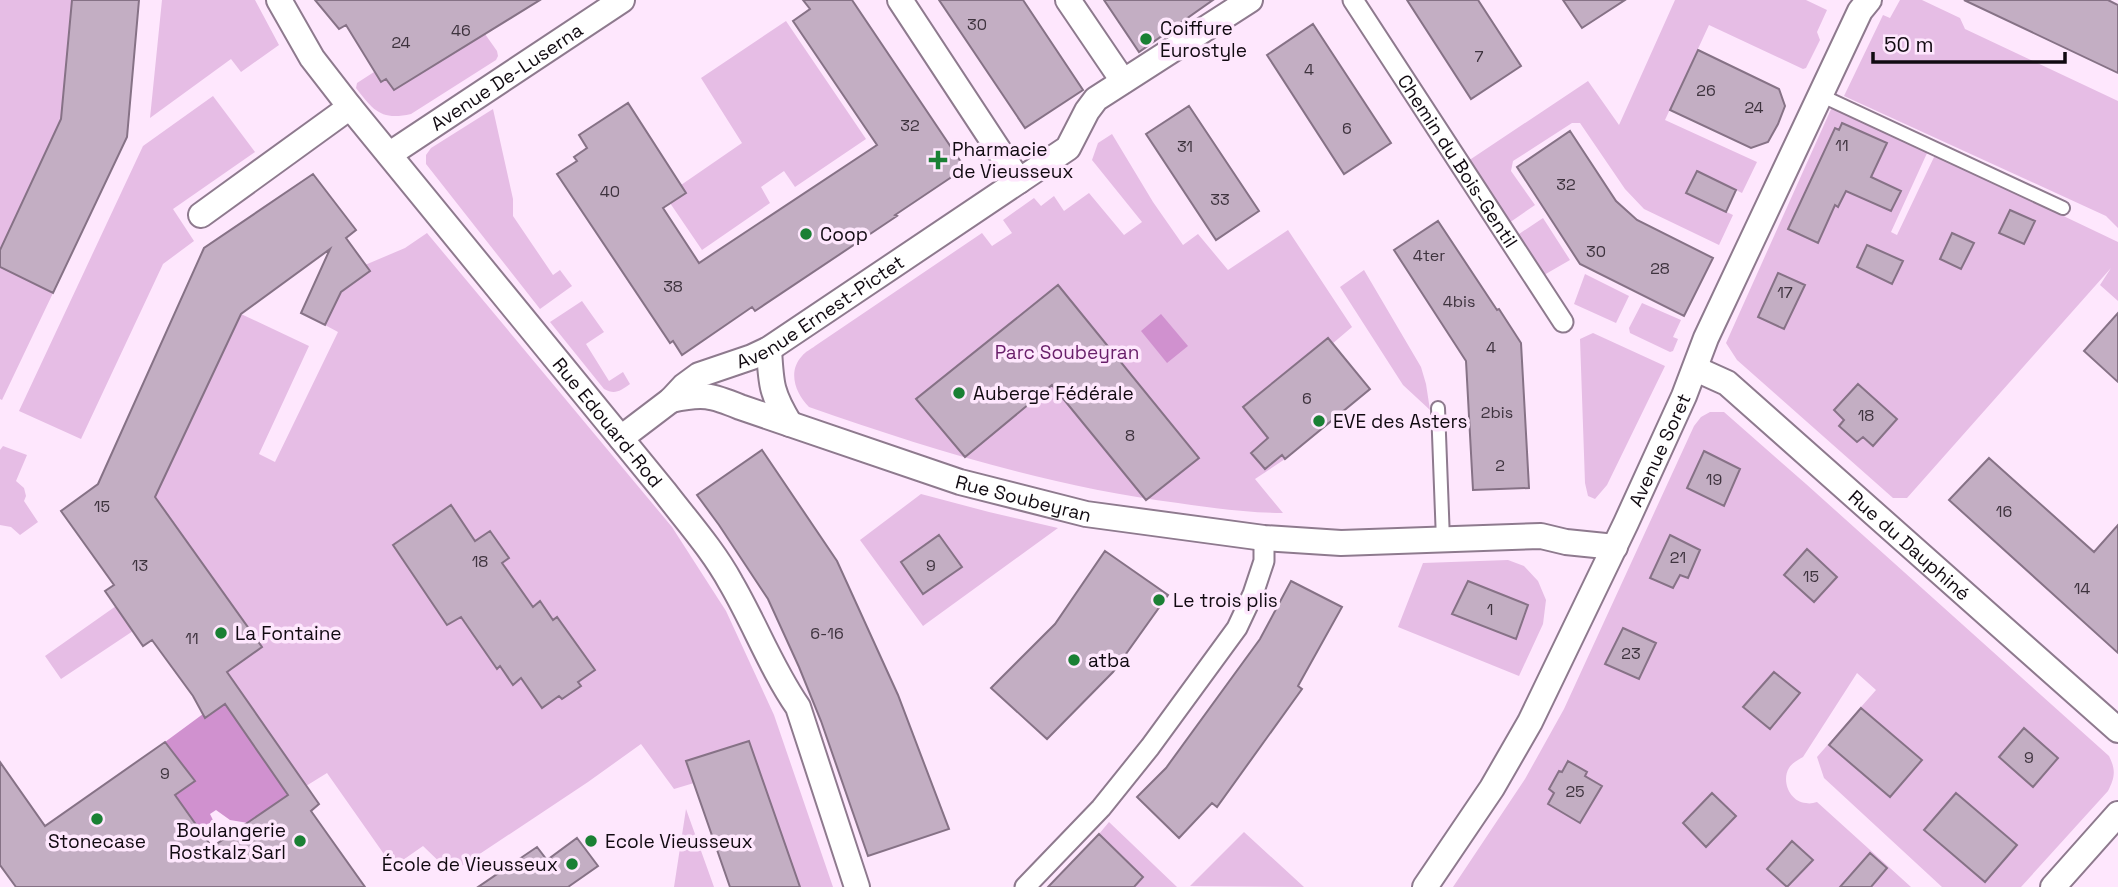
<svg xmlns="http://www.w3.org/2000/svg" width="2118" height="887" font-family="'Space Grotesk',sans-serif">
<rect width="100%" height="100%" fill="#fee7fd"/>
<path fill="#e6bde5" d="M0,0H72L61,119L0,250Z
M162,0H255L279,45L241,72L231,59L150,118Z
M1675,0H1806L1827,10L1817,32L1820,40L1806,68L1803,69L1709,25L1665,120L1757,162L1742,193L1697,171L1687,193L1733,215L1719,245L1644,209L1625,189L1580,123H1572L1513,161L1511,171L1535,205L1509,223L1468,161L1588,81L1619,125Z
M1900,0H1922L1960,18L1965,29L2118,101V228L2106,216L1844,96L1883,15L1890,18Z
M786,21L866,139L795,187L784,171L761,187L770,203L702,250L670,203L681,185L742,143L701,78Z
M485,34L497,51L498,56L496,60L411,114C381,121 373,110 356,88L357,83L374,72L381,82L386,79L394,89Z
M213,96L255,152L173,209L194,241L163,264L81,439L19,411L143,146Z
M1832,107L1928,151L1891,232L1897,235L1935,155L2118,242V301L2100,285L2111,268L1907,498H1893L1737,360L1726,343Z
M493,109L513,199V216L553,275L560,270L572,286L540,309L426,164V155L431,148Z
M1112,134L1153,202L1183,245L1198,234L1228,270L1288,230L1352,327L1332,344L1285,459L1255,479L1283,513C1248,513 1213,508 1178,503C1052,487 929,449 809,407C796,394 787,372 802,356C805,352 811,349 815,346L982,233L992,246L1012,233L1003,220L1034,198L1041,206L1054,196L1064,211L1089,193L1124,235L1142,222L1092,160L1098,143Z
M1543,218L1570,260L1544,275L1541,274L1517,238L1519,234Z
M427,233L672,527L726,611L774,715L833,887H800L748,741L687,761L694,783L674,789L641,744L588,782L451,873L423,846L393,867L327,773L306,786L227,672L261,647L155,497L241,314L309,346L259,454L275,462L338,332L325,325L341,292L369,272L365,265L405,248Z
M0,267L53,293L2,400L0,399Z
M1364,270L1421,367L1426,384L1430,410L1403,385L1340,287Z
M1585,274L1629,296L1616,323L1574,304Z
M582,301L604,332L586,344L609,381L623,372L630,384C620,391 615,395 604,389L550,322Z
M1642,303L1681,320L1673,337L1678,339L1673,351L1670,352L1630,333L1629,328Z
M1593,333L1665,366L1607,485L1595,499L1588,496L1585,483L1580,339Z
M1710,412H1724L1806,484L2109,756C2116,770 2115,777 2108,791L2021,887H1942L1824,778L1817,757L1876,690L1857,673L1803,757C1798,760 1792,763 1789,768C1781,781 1790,802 1806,803C1810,804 1813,803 1817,802L1911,887H1453L1525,779L1564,709L1694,426L1701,417Z
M3,446L27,455L16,481L24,488L26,496L24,501L38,522L20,535L11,527L0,525V450Z
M921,494L989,512L1058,528L923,626L860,540Z
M1508,560L1524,566L1538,581L1546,600L1543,624L1519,676L1398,627L1423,563Z
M116,606L133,631L61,679L45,656Z
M686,809L714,887H674Z
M1109,822L1177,887H1134L1143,877L1099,834Z
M1244,832L1304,887L1190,886Z"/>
<path fill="#d091cf" d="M1161,314L1188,346L1167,363L1141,331Z
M225,704L288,795L248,823L230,820L216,810L210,814L213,820L201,831L187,812L111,865L98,848L195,781L165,742L203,714L206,718Z"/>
<path fill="#c3aec3" stroke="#867286" stroke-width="2" d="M72,0H139L127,137L53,293L0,267V250L61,119Z
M315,0H540L394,90L386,79L381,82L346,25L339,29Z
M803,0H852L965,168L895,215L897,216L755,311L752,307L682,355L673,341L670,343L557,174L577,161L574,157L587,148L579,135L628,103L686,193L663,208L699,263L877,145L793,21L810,9Z
M939,0H1023L1083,90L1025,128Z
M1104,0H1213L1139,52Z
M1407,0H1478L1521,66L1471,99Z
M1563,0H1625L1582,28Z
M1964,0H2108L2118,5V73Z
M1313,24L1391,143L1344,174L1267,55Z
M1698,50L1779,89L1785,106L1778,124L1768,142L1751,148L1670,110Z
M1189,106L1259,211L1216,240L1146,134Z
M1842,123L1887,143L1871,177L1901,191L1891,211L1846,191L1838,207L1835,205L1818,243L1788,229L1835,128L1839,130Z
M1570,131L1616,201L1637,220L1713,258L1684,316L1580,264L1517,167Z
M1697,171L1736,190L1726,212L1686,193Z
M313,174L356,230L346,238L370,271L341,292L325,325L301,313L330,249L241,314L155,497L262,647L227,672L319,804L311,811L365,887H16L0,865V762L45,826L165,742L195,781L175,795L212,847L288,795L225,704L205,718L193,696L152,640L143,646L105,591L114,585L61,511L98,484L204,248Z
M2010,210L2035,221L2024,244L1999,233Z
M1438,221L1497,310L1499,309L1521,343L1529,488L1473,490L1466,361L1394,250Z
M1952,233L1974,243L1961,269L1940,259Z
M1867,245L1903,261L1892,284L1857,267Z
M1778,273L1805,285L1784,329L1758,317Z
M1058,285L1199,458L1146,500L1052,385L965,457L916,399Z
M2118,313V382L2084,351Z
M1328,338L1370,389L1285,459L1282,455L1265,469L1251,453L1268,438L1243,407Z
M1858,384L1897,419L1873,446L1863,437L1857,442L1839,426L1844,420L1834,410Z
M762,450L837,561L898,695L949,829L868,856L821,721L799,667L768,599L719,525L697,495Z
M1704,451L1740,469L1724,506L1687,488Z
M1989,458L2094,552L2118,525V653L1949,500Z
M451,505L475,541L490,531L509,558L502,563L533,607L540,601L553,620L557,617L595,670L578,682L581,686L562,699L559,696L542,708L521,678L513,685L500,666L497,669L461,617L447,625L393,545Z
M939,535L962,567L923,594L901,562Z
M1670,535L1700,550L1688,578L1680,575L1673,588L1650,578Z
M1807,549L1837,577L1814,602L1784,575Z
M1105,551L1168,595L1113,672L1047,739L991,688L1055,624Z
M1291,581L1342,607L1298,686L1302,689L1217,807L1212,803L1179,838L1137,797L1166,768L1260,639Z
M1468,581L1528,605L1516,639L1452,614Z
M1623,628L1656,643L1639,679L1605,664Z
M1774,672L1800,693L1770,729L1743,707Z
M1861,708L1922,760L1890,797L1829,745Z
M2024,728L2058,758L2033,787L1999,757Z
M749,741L800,887H730L686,761Z
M1568,761L1587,772L1585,776L1602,786L1580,823L1548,804L1554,793L1549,789L1559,771L1562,772Z
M1712,793L1736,816L1706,847L1683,823Z
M1956,793L2017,845L1985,882L1924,830Z
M1099,834L1143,877L1134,887H1048Z
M577,838L598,866L568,887H478L537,847L547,860Z
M1792,841L1813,860L1787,887L1767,869Z
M1870,853L1887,868L1871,887H1840Z"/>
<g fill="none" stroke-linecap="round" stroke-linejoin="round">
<g stroke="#8e7a8e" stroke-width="16">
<path id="service" d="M1820,95L2063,208
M1438,408L1443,540"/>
</g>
<g stroke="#8e7a8e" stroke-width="23">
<g id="pedestrian">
<path id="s1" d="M1353,0L1563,322"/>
<path d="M1025,887L1101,808L1150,747L1237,628L1253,594L1264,561V538"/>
</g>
</g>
<g stroke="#8e7a8e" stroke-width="28">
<g id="minor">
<path id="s2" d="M279,0L312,58L350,107L664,491C687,521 713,550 731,583C755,624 771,668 798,707L857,887"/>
<path d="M900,0L1019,181"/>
<path d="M1068,0L1123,81"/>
<path id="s3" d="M390,154L622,0"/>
<path d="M201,215L350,107"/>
<path d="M769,349C771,384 771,393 790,424"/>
<path id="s4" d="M1696,369L1727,383L2118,730"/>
<path id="s5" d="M671,400C703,393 711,395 740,407L960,482L1086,514L1264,538L1341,543L1541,536L1566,542L1615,547"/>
<path id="s6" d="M621,438L671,400L684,386L699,375L752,357L769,349L1068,148L1087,111L1096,99L1250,0"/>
<path id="s7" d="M1425,887L1492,788L1530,722L1626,523L1684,396L1706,338L1860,11L1869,0"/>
<path d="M2053,887L2118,814"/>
</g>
</g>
<use href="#service" stroke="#fff" stroke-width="12"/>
<use href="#pedestrian" stroke="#fff" stroke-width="19"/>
<use href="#minor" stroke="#fff" stroke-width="24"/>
</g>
<g fill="#1a8034" stroke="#fee7fd" stroke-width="2.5">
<circle cx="1146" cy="39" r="7"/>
<path d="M934.5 149.5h7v7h7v7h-7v7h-7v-7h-7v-7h7z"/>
<circle cx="806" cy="234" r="7"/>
<circle cx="959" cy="393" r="7"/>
<circle cx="1319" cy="421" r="7"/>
<circle cx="1159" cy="600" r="7"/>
<circle cx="221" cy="633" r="7"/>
<circle cx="1074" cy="660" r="7"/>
<circle cx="97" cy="819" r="7"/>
<circle cx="300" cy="841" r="7"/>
<circle cx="591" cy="841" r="7"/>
<circle cx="572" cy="864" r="7"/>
</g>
<g text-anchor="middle" stroke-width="7" stroke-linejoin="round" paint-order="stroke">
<g font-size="16" fill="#3e333e">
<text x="977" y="30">30</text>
<text x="461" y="36">46</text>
<text x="401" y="48">24</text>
<text x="1479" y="62">7</text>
<text x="1309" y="75">4</text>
<text x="1706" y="96">26</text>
<text x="1754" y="113">24</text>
<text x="910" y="131">32</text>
<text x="1347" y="134">6</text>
<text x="1842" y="151">11</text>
<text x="1185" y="152">31</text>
<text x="1566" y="190">32</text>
<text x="610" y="197">40</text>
<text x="1220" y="205">33</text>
<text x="1596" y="257">30</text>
<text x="1429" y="261">4ter</text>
<text x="1660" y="274">28</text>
<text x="673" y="292">38</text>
<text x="1785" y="298">17</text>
<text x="1459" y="307">4bis</text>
<text x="1491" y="353">4</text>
<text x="1307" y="404">6</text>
<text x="1497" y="418">2bis</text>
<text x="1866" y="421">18</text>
<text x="1130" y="441">8</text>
<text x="1500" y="471">2</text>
<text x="1714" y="485">19</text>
<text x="102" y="512">15</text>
<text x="2004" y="517">16</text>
<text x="1678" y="563">21</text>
<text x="480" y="567">18</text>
<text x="140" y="571">13</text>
<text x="931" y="571">9</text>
<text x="1811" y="582">15</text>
<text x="2082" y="594">14</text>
<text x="1490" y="615">1</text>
<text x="827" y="639">6-16</text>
<text x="192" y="644">11</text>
<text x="1631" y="659">23</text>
<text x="2029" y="763">9</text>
<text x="165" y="779">9</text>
<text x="1575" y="797">25</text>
</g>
<g font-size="19" fill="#110a11" stroke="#fee7fd" text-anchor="start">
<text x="1160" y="35">Coiffure<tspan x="1160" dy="22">Eurostyle</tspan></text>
<text x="952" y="156">Pharmacie<tspan x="952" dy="22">de Vieusseux</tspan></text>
<text x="820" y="241">Coop</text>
<text x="973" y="400">Auberge Fédérale</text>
<text x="1333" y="428">EVE des Asters</text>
<text x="1173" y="607">Le trois plis</text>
<text x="235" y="640">La Fontaine</text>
<text x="1088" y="667">atba</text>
<text x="286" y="837" text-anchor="end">Boulangerie<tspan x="286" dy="22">Rostkalz Sarl</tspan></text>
<text x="97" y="848" text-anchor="middle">Stonecase</text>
<text x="605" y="848">Ecole Vieusseux</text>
<text x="558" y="871" text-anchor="end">École de Vieusseux</text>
</g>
<g font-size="19" fill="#110a11" stroke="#fee7fd">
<text dy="7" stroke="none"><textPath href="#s3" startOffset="140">Avenue De-Luserna</textPath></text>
<text dy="7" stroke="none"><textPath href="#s1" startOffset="192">Chemin du Bois-Gentil</textPath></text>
<text dy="7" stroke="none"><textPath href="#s6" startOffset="238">Avenue Ernest-Pictet</textPath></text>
<text dy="7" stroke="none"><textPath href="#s2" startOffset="536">Rue Edouard-Rod</textPath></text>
<text dy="7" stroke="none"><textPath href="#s7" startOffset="497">Avenue Soret</textPath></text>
<text dy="7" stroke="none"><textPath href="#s5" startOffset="369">Rue Soubeyran</textPath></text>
<text dy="7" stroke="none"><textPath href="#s4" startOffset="278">Rue du Dauphiné</textPath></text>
</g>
<g font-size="19" fill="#691f6a" stroke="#fee7fd">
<text x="1067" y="359">Parc Soubeyran</text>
</g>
</g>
<path d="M1873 52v10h192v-10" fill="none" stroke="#110a11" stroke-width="3.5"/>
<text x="1884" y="52" font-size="21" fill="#110a11" stroke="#fee7fd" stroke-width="5" paint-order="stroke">50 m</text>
</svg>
